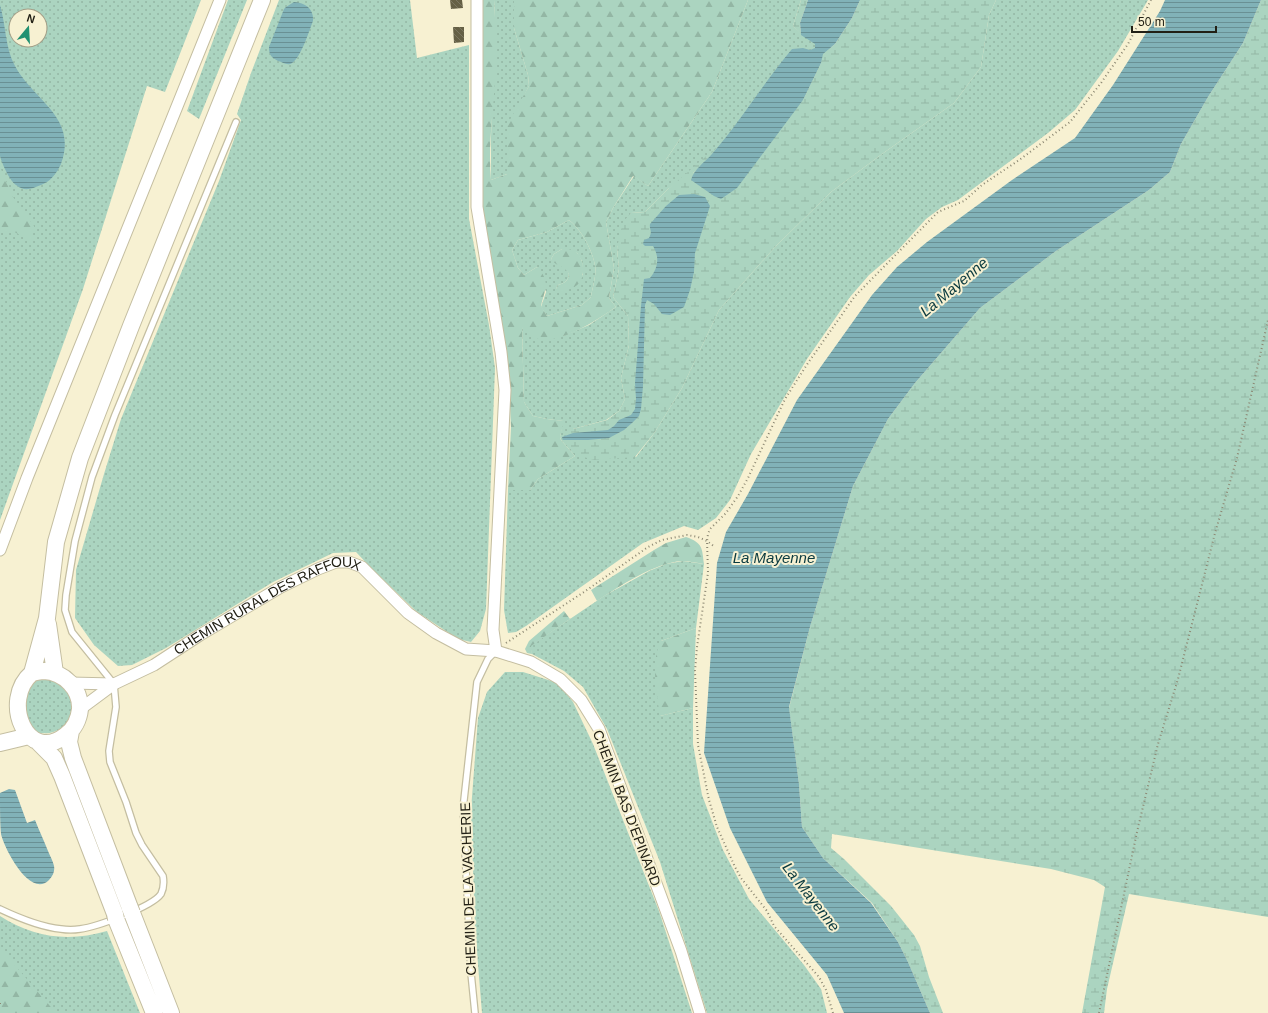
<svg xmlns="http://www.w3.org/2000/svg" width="1268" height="1013" font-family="Helvetica,sans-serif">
<defs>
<pattern id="green-dots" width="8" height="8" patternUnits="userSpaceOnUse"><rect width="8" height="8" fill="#abd4c0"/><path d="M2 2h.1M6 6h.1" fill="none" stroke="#93b6a4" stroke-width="1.8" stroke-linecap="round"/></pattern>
<pattern id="forest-firs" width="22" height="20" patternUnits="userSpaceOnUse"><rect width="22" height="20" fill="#abd4c0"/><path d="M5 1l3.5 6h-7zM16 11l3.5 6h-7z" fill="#93b6a4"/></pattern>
<pattern id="wetland-marsh" width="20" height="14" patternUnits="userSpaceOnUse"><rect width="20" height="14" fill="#abd4c0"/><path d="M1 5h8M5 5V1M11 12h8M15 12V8" fill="none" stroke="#93b6a4"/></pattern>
<pattern id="water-rules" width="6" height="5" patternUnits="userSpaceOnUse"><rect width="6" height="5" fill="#81b2b8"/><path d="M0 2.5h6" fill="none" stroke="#699094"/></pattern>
<pattern id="building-back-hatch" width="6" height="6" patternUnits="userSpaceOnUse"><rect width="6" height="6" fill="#656045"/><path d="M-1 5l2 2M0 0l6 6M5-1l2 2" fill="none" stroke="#7b7762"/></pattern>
</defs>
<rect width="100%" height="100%" fill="#f7f1d2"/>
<path fill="url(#green-dots)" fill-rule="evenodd" d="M0,0H201L165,92L147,86L83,289L0,520ZM16,16H40V40H16Z
M228,0H247L199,119L187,111Z
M279,0H410L417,58L469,45V219L489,325L495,368L486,609L480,631L471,642L458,639L417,612L373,570L356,552L333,553L273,582L166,648L132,665L118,666L94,645L75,618L76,570L104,474L121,419L219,181L241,120L237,114L251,73Z
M494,0H514V28L528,75L529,86L521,102L507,155V174L491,180V137L495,17Z
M748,0H801L793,26L801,34L808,0H860L821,63L803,100L668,189L645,212L631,213L617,248L619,269L613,297L628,316L629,345L621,378L625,399L619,411L606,420L573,429L636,457L655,432L682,388L719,310L775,247L831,192L882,154L954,103L981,67L989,15L996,0H1148L1118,51L1075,110L1048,133L958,200L942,207L926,219L897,251L869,275L850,297L807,359L751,454L730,500L716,518L698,530L684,526L643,543L526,626L516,632L508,633L504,610L508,490H530L538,479L575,456L561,440L560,437L563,421L547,419L533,416L524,402L522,326L563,336L589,325L616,307L609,298L614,268L606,222L613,208L634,176L648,186L712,92Z
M569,220C581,229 593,251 595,266C597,274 592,289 591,297L582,305L547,316L541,307L546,292L537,267L524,275L518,268L512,250L518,240L547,232ZM562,249L577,253L582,261L583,275L556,289L558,285C565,283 568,281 569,274L566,268L551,259L554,254Z
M683,561L704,564L696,628L661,641L660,716L693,708V744L702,795L723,850L749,899L804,965L821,989L827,1013H707L660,862L607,729L583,687L564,671L532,654L530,646L604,596L649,571L666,564Z
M505,672H523L558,683L573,702L593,744L659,911L692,1013H482L475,928L471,810L478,718L487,692Z
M48,678C53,681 60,683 65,687C67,690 69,695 70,698C77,727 51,741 27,729L17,696L29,681Z
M0,916C34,938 69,942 107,931L140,1013H0Z"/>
<path fill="url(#forest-firs)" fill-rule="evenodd" d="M480,0H494C496,26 496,53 495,80C493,113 488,147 491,180L507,174V125L529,86L528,75L514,28V0H748L712,92L648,186L633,176L613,208L606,222L614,268L609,298L616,307C597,320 553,350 531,336C528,334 525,329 522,327L524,402L533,416L547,419L564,421L560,437L561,440L575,456L538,479L530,490H508L511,427L508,365L484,224L479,185ZM569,220C581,229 593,251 595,266C597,274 592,289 591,297L582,305L547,316L541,306C545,289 551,282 537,267L524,275L518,268L512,250L518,240L547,232Z
M0,167L13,197L34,226L32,242L11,230L0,233Z
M562,249C567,249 573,249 577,253C584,259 585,274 580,282C576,288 567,290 560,292L556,289L558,285C565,283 568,281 569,274C563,264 556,267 551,259L554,254Z
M686,537C703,543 702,548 704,564C697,563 689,561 682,561C654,563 620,586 597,601L591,590L654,550L666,543Z
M564,611L570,619L531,646L532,654L527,653L525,649L529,641Z
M696,628L693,708L660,716C657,694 650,662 661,641Z
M0,948L56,1013H0Z"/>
<path fill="url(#wetland-marsh)" d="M801,0H808L800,23L801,35L793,26Z
M860,0H996L989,15L981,67L954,103L882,154L831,192L775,247L719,310L682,388L655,432L635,457L594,460L577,455L562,440L561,437L573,429L607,420L619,411L625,399L621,378L629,345L628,316L613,297L619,269L617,248L620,234L623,222L631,213L645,212L668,189L719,145L702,165L693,173L803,100L821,63L823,54L835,44L852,18Z
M1261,0H1268V917L1129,894L1107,989L1104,1013H1082L1105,887L1094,880L1051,869L832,834L831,848L844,859L891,906L914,935L920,946L929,977L943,1013H930L908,962L898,942L872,903L823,858L802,827L799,784L789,708L810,627L853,486L888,419L915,383L980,308L1056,251L1149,190L1170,172L1181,144L1208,97L1243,43Z"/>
<path fill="url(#water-rules)" d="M808,0H860L852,18L835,44L823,54L821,63L803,100L737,188L721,199L714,196L691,180C694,169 705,162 712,154C741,121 764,82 792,49L803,48L810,50L815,48V44L801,35L800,23Z
M1165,0H1261L1243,43L1208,97L1181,144L1170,172L1149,190L1056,251L980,308L915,383L888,419L853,486L810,627L789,707L799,784L802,827L823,858L871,903L898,942L908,962L930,1013H844L827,975L767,902L730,828L704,753L717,563L726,532L748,494L797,400L872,295L897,267L927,242L1012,180L1075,138L1113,85L1160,11Z
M294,2C306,3 314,9 313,21C309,31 300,61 290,64C286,65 282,62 278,61C271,57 269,55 269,47L284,9L286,7Z
M0,5C6,25 5,48 15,66C34,101 78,117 61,164C57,173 50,182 41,185C31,189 25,192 16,185C10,181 2,164 0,156C0,148 0,124 0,114C0,78 0,41 0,5Z
M694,194L705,197L710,206L695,253L694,272L690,290L684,307L670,315L662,314L654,304L647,300L645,305L643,386L641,409L639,416L632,423L624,430L609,438L588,440H563L562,437L573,433L608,430L614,426L619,420L631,415L635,409L636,399L635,383L641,306L644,279L650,278C658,268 660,258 653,246H645L643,244L644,240L649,238C653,230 649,230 650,224L666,206L679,195Z
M9,789L15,790L27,823L35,820C39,830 44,841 48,851C50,856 53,861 54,866C55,871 53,876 49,880C30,899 4,848 1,834C0,823 0,805 0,793Z"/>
<path fill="url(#building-back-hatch)" d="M450,0H462L463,8L451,9Z
M453,27H464V42L454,43Z"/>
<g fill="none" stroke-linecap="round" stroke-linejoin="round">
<g stroke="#c4bea1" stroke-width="8">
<path id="lane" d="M0,909C19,918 40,927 61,929C67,930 74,930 80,929C96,927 152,907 161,894C164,888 164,882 163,876L142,845L136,833L126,802L110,762L109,751L116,707L114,684L72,632L65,610L66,595L75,541L92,477L115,415L236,122
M475,1013L471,973L463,809L477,682L488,659L495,652"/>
</g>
<g stroke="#c4bea1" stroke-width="13">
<g id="street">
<path d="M477,0V207L501,352L505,390L493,630L496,651"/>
<path d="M0,550L27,478L220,0"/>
<path d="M70,683L114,684"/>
<path id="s1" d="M79,710L114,684L154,665L200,635L281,587L318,569L336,562H349L362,567L408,613L436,633L466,649L496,651L531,662L560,679L581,700L599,729L681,951L700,1013"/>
</g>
</g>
<g stroke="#c4bea1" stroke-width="18">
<path id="secondary" d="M48,624L55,673
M32,673C36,672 41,671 44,671C64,672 81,689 80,709C79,719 74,729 66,735C27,766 0,700 32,673L47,618L56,542L80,458L131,326L262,0
M71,731L69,742L73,758L130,908
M0,743L25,737
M39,743L54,758L62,776L115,914
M132,913L171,1013
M116,919L154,1013"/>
</g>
<path stroke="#8c8873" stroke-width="2" stroke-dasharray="1 3" stroke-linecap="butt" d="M506,643L584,592L648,547L662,540L687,535L698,537L707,541L715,547
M0,1003V1005
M833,1013L826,990L819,977L774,926L767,911L741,878L735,867L717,827L709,800L698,745L695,671L697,647L708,573L707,541L708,534L710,529L726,513L738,496L748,478L785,399L808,363L855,296L938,212L964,201L982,185L1022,158L1070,122L1101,83L1128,44L1151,0
M1099,1013L1137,832L1158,744L1178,679L1215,533L1237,458L1268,320"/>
<use href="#lane" stroke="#fff" stroke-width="5.5"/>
<use href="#street" stroke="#fff" stroke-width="11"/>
<use href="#secondary" stroke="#fff" stroke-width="16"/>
<g stroke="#c4bea1" stroke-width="18" stroke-linecap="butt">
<path id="secondary-bridge" d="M130,908L132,913
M115,914L116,919"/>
</g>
<use href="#secondary-bridge" stroke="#fff" stroke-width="16"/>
</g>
<g text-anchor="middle" stroke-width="4" stroke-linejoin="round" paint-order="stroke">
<g font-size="14" fill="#222015" stroke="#f7f1d2">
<text dy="5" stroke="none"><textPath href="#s1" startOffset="218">CHEMIN RURAL DES RAFFOUX</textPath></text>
<text transform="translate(627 808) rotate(69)" y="5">CHEMIN BAS D'EPINARD</text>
<text transform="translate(468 889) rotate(-92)" y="5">CHEMIN DE LA VACHERIE</text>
</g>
<g font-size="15" font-style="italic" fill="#09393e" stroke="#f7f1d2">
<text transform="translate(954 287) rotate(-40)" y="5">La Mayenne</text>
<text x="774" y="563">La Mayenne</text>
<text transform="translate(811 897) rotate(52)" y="5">La Mayenne</text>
</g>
</g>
<g transform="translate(28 28) rotate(18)"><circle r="19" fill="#f7f1d2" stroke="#a29d86"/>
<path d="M0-3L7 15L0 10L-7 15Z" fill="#229171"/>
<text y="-6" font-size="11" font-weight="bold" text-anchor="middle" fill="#222015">N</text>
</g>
<path d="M1132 26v6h84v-6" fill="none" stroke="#222015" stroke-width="2"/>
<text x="1138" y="26" font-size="12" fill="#222015" stroke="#f7f1d2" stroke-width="3" paint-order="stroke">50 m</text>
</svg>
